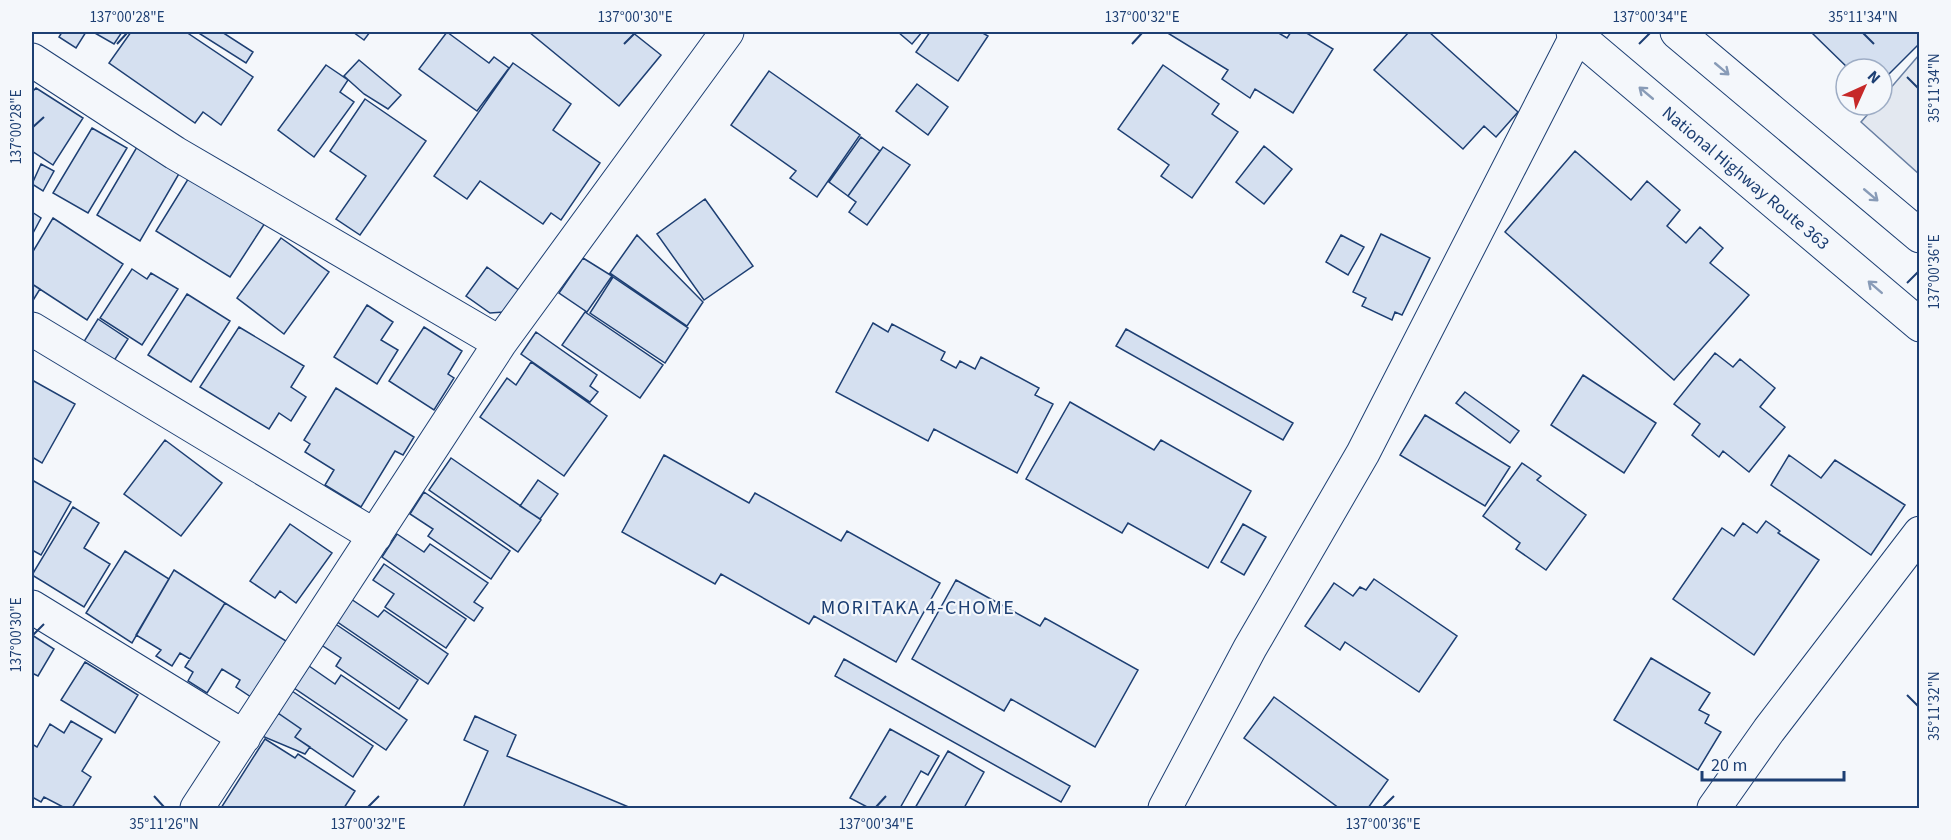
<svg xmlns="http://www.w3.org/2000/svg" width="1951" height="840" font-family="'Source Sans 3',sans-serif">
<rect width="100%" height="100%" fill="#f4f7fb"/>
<path fill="#e3e8f0" stroke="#687fa3" stroke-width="1.5" d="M1919,55V174L1861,122L1876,105H1882V98Z"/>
<path fill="#d5e0f0" stroke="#1d3f73" stroke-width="1.5" d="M62,32H86L76,48L59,37Z
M93,32H122L114,44Z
M131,32H186L253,77L221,125L203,112L195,123L109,63Z
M197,32H222L253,52L246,63Z
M353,32H370L364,40Z
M447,32L489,63L494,57L509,68L477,111L419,69Z
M529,32H632L661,55L619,106Z
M898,32H922L912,44Z
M930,32H981L988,36L958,81L916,52Z
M1166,32H1277L1287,38L1291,32H1305L1333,49L1293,113L1255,89L1250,98L1222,79L1228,70Z
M1409,32H1429L1518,112L1496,137L1484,126L1463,149L1374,70Z
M1811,32H1920V43L1882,81V69H1849Z
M359,60L401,95L388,109L364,94L344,76Z
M513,63L571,104L553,130L600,163L561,220L551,213L543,224L480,181L467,199L434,176Z
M326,65L348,80L340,92L354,102L314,157L278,130Z
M1163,65L1219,104L1212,114L1238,132L1192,198L1161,176L1169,165L1118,129Z
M769,71L860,135L817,197L790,178L796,171L731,125Z
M917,84L948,107L928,135L896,111Z
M36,88L83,118L53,165L32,151V92Z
M365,99L426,141L360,235L336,219L366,176L330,151Z
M92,128L127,148L88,213L53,193Z
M861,137L880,151L848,196L829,182Z
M1264,146L1292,169L1264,204L1236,182Z
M137,147L180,172L140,241L97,215Z
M883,147L910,165L867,225L849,212L856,202L848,196Z
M1575,151L1631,200L1647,181L1680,210L1667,226L1686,243L1700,227L1723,248L1710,263L1749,295L1674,380L1505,232Z
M41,164L54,171L43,191L32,184Z
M190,176L265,223L230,277L156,231Z
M705,199L753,266L704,300L657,234Z
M32,212L41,218L32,235Z
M53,218L123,264L87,320L32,284V253Z
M1381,234L1430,258L1402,315L1395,312L1392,320L1362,306L1366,298L1353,292Z
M637,235L703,302L687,326L610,273Z
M1341,235L1364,247L1348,275L1326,262Z
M281,238L329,272L284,334L237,298Z
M583,258L612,276L587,312L559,293Z
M487,267L520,291L504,312L490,313L466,296Z
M132,269L147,279L151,273L178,289L142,345L100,318Z
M613,277L688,328L665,363L590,313Z
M32,284L40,289L32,302Z
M187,294L230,321L191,382L148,355Z
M367,305L393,322L381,340L398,350L377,384L334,357Z
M585,312L663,365L640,398L562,345Z
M98,319L128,339L110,367L80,348Z
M873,323L888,332L892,324L945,352L941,360L956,368L960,361L975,369L981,357L1039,388L1035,395L1053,404L1017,473L934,429L928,441L836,392Z
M239,327L304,366L291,387L306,397L291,421L279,413L269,429L200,387Z
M424,327L462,351L448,374L454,378L434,410L389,381Z
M1126,329L1293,423L1283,440L1116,346Z
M536,332L597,375L590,386L598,392L590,402L521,354Z
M1715,353L1733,367L1740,359L1775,388L1760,407L1785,427L1749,472L1723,451L1719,457L1692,435L1700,424L1674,404Z
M531,362L607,416L564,476L480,417L507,378L516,385Z
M1583,375L1656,423L1624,473L1551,425Z
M32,380L75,404L42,463L32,457Z
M336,388L414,437L403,455L395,451L361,507L325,485L334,470L305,452L310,444L304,440Z
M1465,392L1519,431L1510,443L1456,403Z
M1070,402L1154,450L1161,440L1251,491L1208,568L1128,523L1122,533L1026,479Z
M1425,415L1510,467L1485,506L1400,455Z
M165,440L222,483L181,536L124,494Z
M664,455L749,503L755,493L841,541L847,531L940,583L896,662L814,616L809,624L721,574L715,584L622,532Z
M1789,455L1821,478L1835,460L1905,505L1871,555L1771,485Z
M451,458L541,520L518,552L429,490Z
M1522,463L1541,476L1537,480L1586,515L1546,570L1516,549L1520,543L1483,516Z
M32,480L71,502L41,555L32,550Z
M538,480L558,494L540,519L520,506Z
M424,492L510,551L491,579L428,536L433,529L410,514Z
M73,507L99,523L84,548L110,564L84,607L32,575Z
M1766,521L1780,531L1778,533L1819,560L1754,655L1673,599L1722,528L1734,536L1743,523L1757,533Z
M290,524L332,553L296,603L280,591L275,598L250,581Z
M1243,524L1266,537L1244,575L1221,562Z
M397,534L424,552L430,544L488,583L474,602L483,608L474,621L382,557Z
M125,551L169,579L132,643L86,613Z
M384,564L466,619L446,648L385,607L394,594L373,580Z
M174,570L225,603L190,659L180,653L172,666L156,656L161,650L136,635Z
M1374,579L1457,636L1419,692L1345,642L1340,650L1305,626L1334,583L1353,596L1360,587L1366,590Z
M956,580L1040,626L1045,618L1138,670L1095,747L1011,699L1004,711L912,659Z
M351,599L378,617L384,610L448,654L428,684L336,621Z
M225,603L286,641L251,697L236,687L240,680L222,669L207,693L188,681L193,672L185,667Z
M334,623L418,680L399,709L336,666L341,658L320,644Z
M32,635L54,649L38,676L32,673Z
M1651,658L1710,693L1699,710L1709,715L1705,723L1721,732L1698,770L1614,720Z
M844,659L1070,786L1061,802L835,676Z
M85,662L138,695L115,733L61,700Z
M309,666L335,684L341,675L407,720L386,750L294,688Z
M292,691L373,746L353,777L295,737L301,729L278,713Z
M1274,697L1388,780L1368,808H1339L1244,738Z
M278,713L301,729L295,737L310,747L305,754L262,736Z
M475,716L516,735L507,756L631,808H463L488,751L464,740Z
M71,721L102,739L82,771L91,777L72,808H65L44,797L41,802L32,797V744L37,747L50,724L64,733Z
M890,729L939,756L928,775L921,771L900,808H869L850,798Z
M265,739L295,758L298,754L355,791L344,808H221Z
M948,751L984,772L964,808H915Z"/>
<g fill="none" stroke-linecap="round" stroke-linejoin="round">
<g stroke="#1d3f73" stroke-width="35">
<path id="minor" d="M32,60L175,153L500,343
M32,329L375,536
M32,607L244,737
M197,808L500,343L727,32
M1165,808L1250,648L1363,453L1577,35
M1714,808L1769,730L1920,533"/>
</g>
<g stroke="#1d3f73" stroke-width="35">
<path id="highway" d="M1573,32L1920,325
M1677,32L1920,236"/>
</g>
<use href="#minor" stroke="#f4f7fb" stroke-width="33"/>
<use href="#highway" stroke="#f4f7fb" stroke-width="33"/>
</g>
<defs><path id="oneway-shaft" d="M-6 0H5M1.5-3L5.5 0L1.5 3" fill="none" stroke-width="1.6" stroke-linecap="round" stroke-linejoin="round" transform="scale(1.5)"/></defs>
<g stroke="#889bb7">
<use href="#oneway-shaft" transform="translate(1722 69) rotate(40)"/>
<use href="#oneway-shaft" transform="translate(1646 93) rotate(-140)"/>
<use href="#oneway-shaft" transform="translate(1871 195) rotate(40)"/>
<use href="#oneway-shaft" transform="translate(1875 287) rotate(-139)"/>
</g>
<path fill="none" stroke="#1d3f73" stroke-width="2" d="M1863,33L1874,44M117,44L127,33M624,44L635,33M1132,44L1142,33M1639,44L1650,33M1907,77L1918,88M33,127L44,117M1907,283L1918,272M33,635L44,624M1907,695L1918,706M154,796L164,807M368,807L379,796M876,807L886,796M1383,807L1394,796"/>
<g text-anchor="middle" stroke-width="4.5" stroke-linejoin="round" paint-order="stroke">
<g font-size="18" fill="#1d3f73" stroke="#f4f7fb">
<text transform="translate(1746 178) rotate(40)" y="6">National Highway Route 363</text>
</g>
<g font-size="20" letter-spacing="1.5" fill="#1d3f73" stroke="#f4f7fb">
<text x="918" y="614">MORITAKA 4-CHOME</text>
</g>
</g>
<rect width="1951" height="840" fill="none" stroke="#f4f7fb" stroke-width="66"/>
<g transform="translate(1864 87) rotate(45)"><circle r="28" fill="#f4f7fb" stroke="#9eadc5" stroke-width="1.5"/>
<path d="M0-4.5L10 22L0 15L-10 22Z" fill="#c62828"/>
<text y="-9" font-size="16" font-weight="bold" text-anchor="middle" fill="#1d3f73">N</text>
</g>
<path d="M1702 771v9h142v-9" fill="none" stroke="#1d3f73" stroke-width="3"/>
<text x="1711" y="771" font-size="18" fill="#1d3f73" stroke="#f4f7fb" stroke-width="4.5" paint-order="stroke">20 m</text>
<rect x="33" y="33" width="1885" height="774" fill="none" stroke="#1d3f73" stroke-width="2"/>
<g font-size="15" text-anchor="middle" fill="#1d3f73">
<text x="127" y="22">137°00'28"E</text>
<text x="635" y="22">137°00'30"E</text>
<text x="1142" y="22">137°00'32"E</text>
<text x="1650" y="22">137°00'34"E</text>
<text x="1863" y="22">35°11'34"N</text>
<text transform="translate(1934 88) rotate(-90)" y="5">35°11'34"N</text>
<text transform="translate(16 127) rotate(-90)" y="5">137°00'28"E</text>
<text transform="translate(1934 272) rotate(-90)" y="5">137°00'36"E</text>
<text transform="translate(16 635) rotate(-90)" y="5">137°00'30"E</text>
<text transform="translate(1934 706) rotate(-90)" y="5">35°11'32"N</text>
<text x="164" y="829">35°11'26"N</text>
<text x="368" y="829">137°00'32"E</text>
<text x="876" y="829">137°00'34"E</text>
<text x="1383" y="829">137°00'36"E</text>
</g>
</svg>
